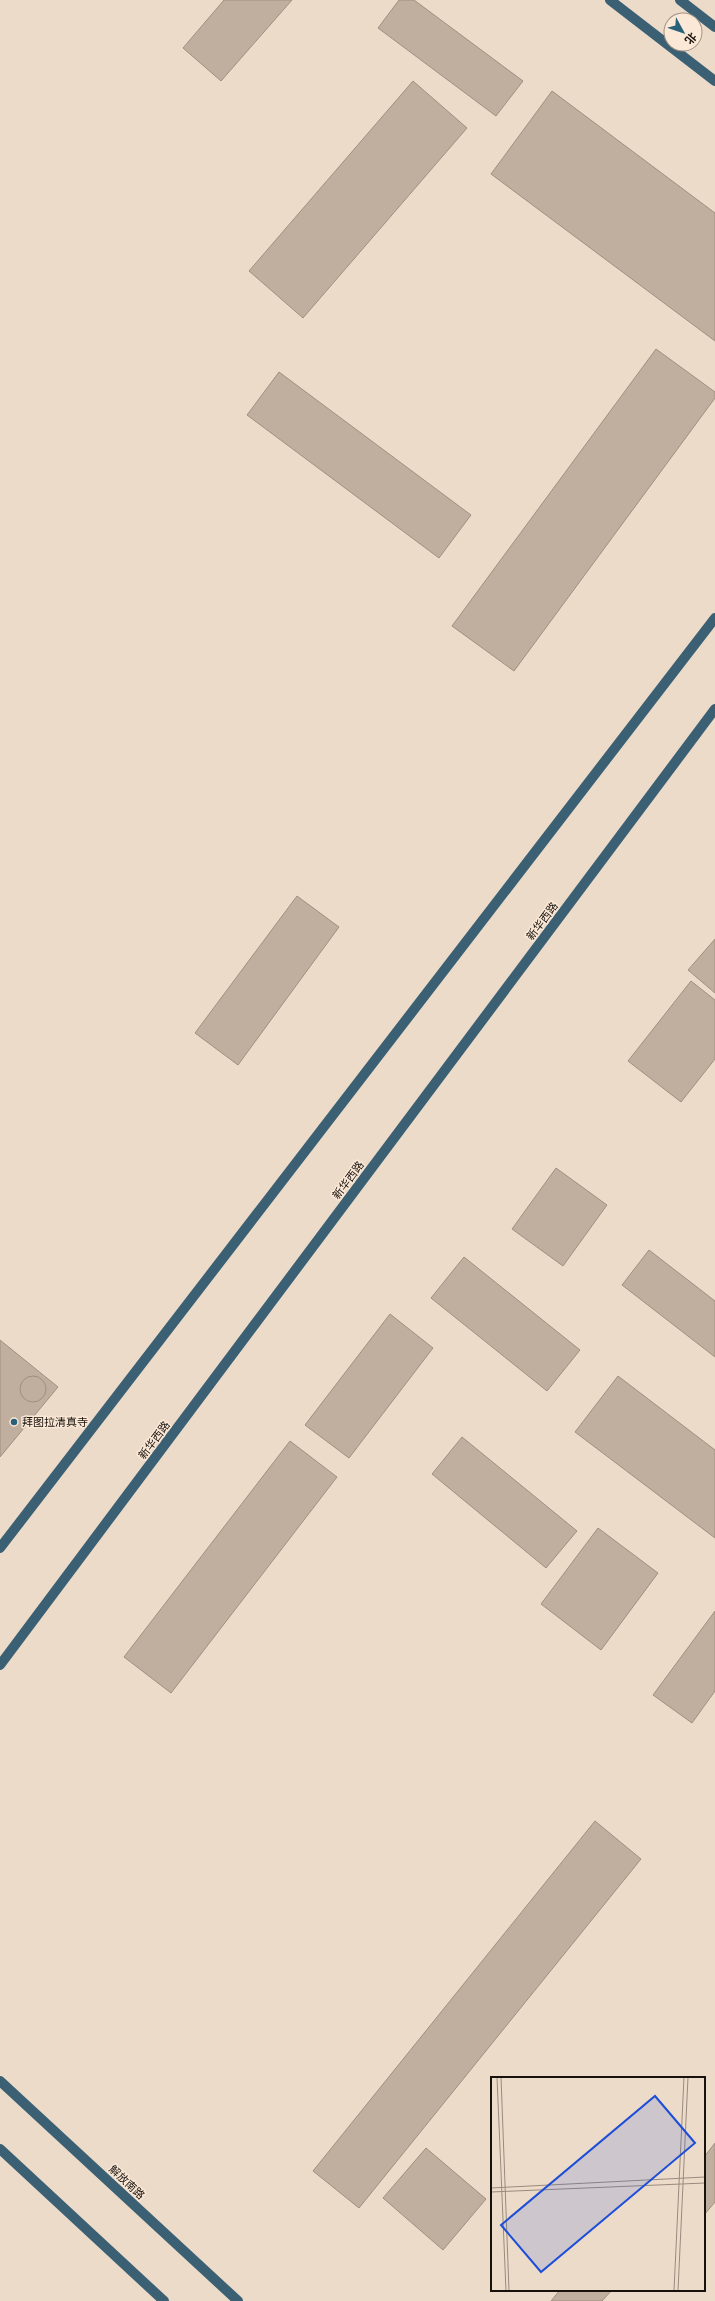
<svg xmlns="http://www.w3.org/2000/svg" width="715" height="2301" font-family="'DejaVu Sans','Noto Sans SC',sans-serif">
<rect width="100%" height="100%" fill="#eddbca"/>
<path fill="#c0af9e" stroke="#a08f80" d="M224,0H292L221,81L183,48Z
M399,0H414L523,81L496,116L378,28Z
M413,81L467,128L303,318L249,271Z
M552,91L715,213V341L491,174Z
M656,349L715,392V398L514,671L452,626Z
M279,372L471,515L439,558L247,415Z
M297,896L339,927L238,1065L195,1033Z
M715,939V993L688,970Z
M691,981L715,1000V1059L681,1102L628,1061Z
M556,1168L607,1205L563,1266L512,1229Z
M649,1250L715,1301V1357L622,1285Z
M464,1257L580,1350L547,1391L431,1298Z
M390,1314L433,1348L349,1458L305,1425Z
M0,1340L58,1387L0,1457Z
M618,1376L715,1450V1538L575,1432Z
M20 1389a13 13 0 1 1 26 0a13 13 0 1 1-26 0Z
M462,1437L577,1531L546,1568L432,1474Z
M290,1441L337,1477L171,1693L124,1657Z
M598,1528L658,1573L601,1650L541,1604Z
M715,1611V1691L692,1723L653,1695Z
M595,1821L641,1859L359,2208L313,2171Z
M715,2143V2202L704,2215V2157Z
M426,2148L486,2199L443,2250L383,2198Z
M560,2290H612L602,2301H551Z"/>
<g fill="none" stroke-linecap="round" stroke-linejoin="round">
<path stroke="#3b6073" stroke-width="10" d="M610,0L715,81
M680,0L715,27
M0,1548L715,618
M0,1665L715,709
M0,2081L238,2301
M0,2149L164,2301"/>
</g>
<circle fill="#29617b" stroke="#fbe8d7" stroke-width="1.5" cx="14" cy="1422" r="4"/>
<g text-anchor="middle" stroke-width="3" stroke-linejoin="round" paint-order="stroke">
<g font-size="11" fill="#18120c" stroke="#fbe8d7">
<text transform="translate(542 921) rotate(-53)" y="4">新华西路</text>
<text transform="translate(348 1180) rotate(-53)" y="4">新华西路</text>
<text transform="translate(154 1440) rotate(-53)" y="4">新华西路</text>
<text transform="translate(127 2182) rotate(43)" y="4">解放南路</text>
</g>
<g font-size="11" fill="#18120c" stroke="#fbe8d7" text-anchor="start">
<text x="22" y="1426">拜图拉清真寺</text>
</g>
</g>
<g transform="translate(491 2077)">
<rect width="214" height="214" fill="#eddbca"/>
<path fill="none" stroke="#988b7e" stroke-width="1" d="M6,0L15,214M10,0L18,214M0,111L214,100M0,115L214,106M183,214L193,0M187,214L197,0"/>
<path fill="#1d4ed8" fill-opacity="0.15" stroke="#1d4ed8" stroke-width="2" d="M164,19L204,66L50,195L10,148Z"/>
<rect width="214" height="214" fill="none" stroke="#18120c" stroke-width="2"/>
</g>
<g transform="translate(683 32) rotate(130)"><circle r="19" fill="#fbe8d7" stroke="#a09286"/>
<path d="M0-3L7 15L0 10L-7 15Z" fill="#29617b"/>
<text y="-6" font-size="11" font-weight="bold" text-anchor="middle" fill="#18120c">北</text>
</g>
</svg>
